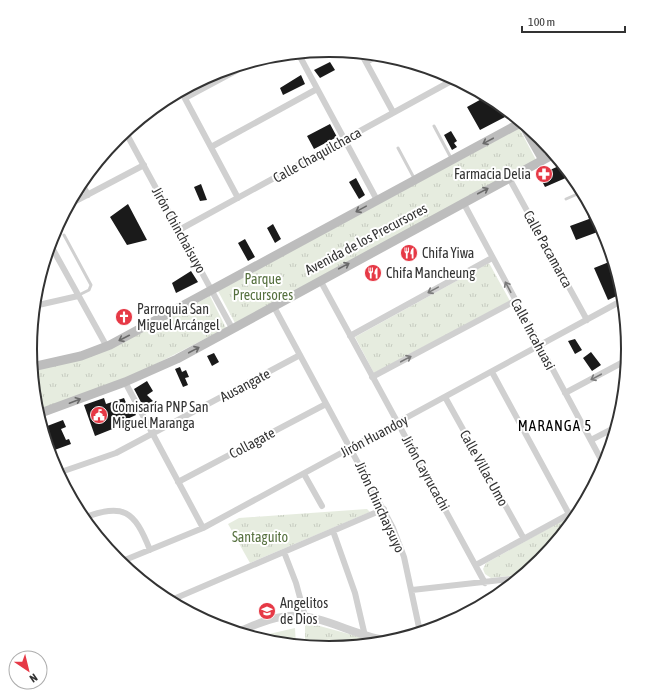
<svg xmlns="http://www.w3.org/2000/svg" width="658" height="698" font-family="'Asap Condensed',sans-serif">
<defs>
<pattern id="park-tufts" width="24" height="20" patternUnits="userSpaceOnUse"><rect width="24" height="20" fill="#e6ecdf"/><path d="M3 7l-1-3M5 7V3M7 7l1-3M15 17l-1-3M17 17v-4M19 17l1-3" fill="none" stroke="#c6cbc0"/></pattern>
</defs>
<rect width="100%" height="100%" fill="#fff"/>
<path fill="#e6ecdf" d="M535,133L552,151L547,154Z
M295,628L296,645L268,641L269,634Z"/>
<path fill="url(#park-tufts)" d="M519,128L536,160L235,323L218,291Z
M489,263L510,301L374,373L355,337Z
M210,296L226,328L125,380L37,411L32,369L103,352Z
M367,509L370,512L250,563L228,524L239,518Z
M580,511L540,561L524,574L491,578L485,574L483,569L486,563Z
M305,622L382,643L329,648L305,646Z"/>
<path fill="#1a1a1a" d="M330,62L335,70L320,78L314,70Z
M301,75L305,84L283,95L280,88Z
M487,96L492,103L496,101L505,117L480,130L467,107Z
M330,124L337,137L314,149L307,136Z
M451,131L457,141L454,143L457,147L452,150L444,135Z
M561,165L568,177L545,187L539,175Z
M356,178L365,195L359,199L349,182Z
M201,184L207,200L200,201L194,187Z
M585,196L603,230L576,240L570,226L589,219L582,197Z
M128,204L147,240L127,245L110,217Z
M273,224L281,239L275,243L267,228Z
M245,239L255,257L248,261L238,243Z
M410,246L415,256L408,260L403,250Z
M609,262L615,277L618,276L623,293L608,300L594,268Z
M374,267L378,275L372,278L368,271Z
M191,271L198,282L176,293L172,283Z
M575,339L582,350L575,354L568,341Z
M591,352L601,365L592,371L583,358Z
M214,353L219,362L212,366L207,356Z
M180,367L182,372L186,370L189,377L185,378L188,385L183,387L175,369Z
M147,381L153,391L147,395L153,401L143,406L134,389Z
M104,398L106,404L124,398L129,410L132,408L136,415L114,425L115,428L95,436L84,405Z
M63,420L66,427L61,429L66,440L69,439L71,444L49,452L42,428Z"/>
<g fill="none" stroke-linecap="round" stroke-linejoin="round">
<path stroke="#d0d0d0" stroke-width="3" d="M434,126L451,158
M398,148L414,178
M566,199L582,192
M64,235L91,285L89,290L79,295"/>
<path stroke="#d0d0d0" stroke-width="6" d="M298,53L377,200
M361,53L393,112
M366,62L379,55
M181,91L238,198
M185,98L256,60
M125,131L232,328
M211,147L317,89
M509,178L587,320
M81,182L88,195
M463,202L604,465
M68,205L144,165
M179,230L455,79
M50,244L107,347
M320,280L485,583
M273,305L393,528L404,557L420,632
M34,306L78,296
M350,336L492,258
M492,372L569,514
M372,377L515,301
M125,382L203,528
M565,393L627,360
M445,397L524,539
M591,440L616,427
M58,473L116,453L300,355
M304,474L322,506
M178,482L326,404
M83,518C124,503 134,510 150,550
M333,531L355,593L365,636
M284,552L296,583L305,616
M120,562L203,528L623,300
M476,565L582,507
M412,590L519,578
M169,601L384,509"/>
<path stroke="#d0d0d0" stroke-width="8" d="M238,632C254,625 270,618 288,616C322,613 357,638 392,641"/>
<path stroke="#bdbdbd" stroke-width="9" d="M522,123L543,160
M32,367L81,356L110,345L522,122
M38,414L125,382L177,359L554,154"/>
</g>
<defs><path id="oneway-shaft" d="M-6 0H5M1.5-3L5.5 0L1.5 3" fill="none" stroke-width="1.6" stroke-linecap="round" stroke-linejoin="round"/></defs>
<g stroke="#6a6a6a">
<use href="#oneway-shaft" transform="translate(488 141) rotate(152)"/>
<use href="#oneway-shaft" transform="translate(483 191) rotate(-28)"/>
<use href="#oneway-shaft" transform="translate(361 209) rotate(151)"/>
<use href="#oneway-shaft" transform="translate(344 266) rotate(-28)"/>
<use href="#oneway-shaft" transform="translate(124 338) rotate(153)"/>
<use href="#oneway-shaft" transform="translate(194 350) rotate(-28)"/>
<use href="#oneway-shaft" transform="translate(75 401) rotate(-21)"/>
</g>
<g stroke="#7a7a7a">
<use href="#oneway-shaft" transform="translate(508 287) rotate(-118)"/>
<use href="#oneway-shaft" transform="translate(433 290) rotate(151)"/>
<use href="#oneway-shaft" transform="translate(406 359) rotate(-28)"/>
<use href="#oneway-shaft" transform="translate(596 377) rotate(152)"/>
</g>
<defs>
<g id="pharmacy-disc" transform="scale(0.9)"><circle r="9.5" fill="#e63946" stroke="#fff"/><path d="M-2-6h4v4h4v4h-4v4h-4v-4h-4v-4h4Z" fill="#fff"/></g>
<g id="restaurant-disc" transform="scale(0.9)"><circle r="9.5" fill="#e63946" stroke="#fff"/><path d="M-5-6h1v4h1v-4h1v4h1v-4h1v5L-1.5 .5V6h-2V.5L-5-1ZM5-6V6H3V1.5H1.5Q1.5-4 5-6Z" fill="#fff"/></g>
<g id="church-disc" transform="scale(0.9)"><circle r="9.5" fill="#e63946" stroke="#fff"/><path d="M-1.2-6h2.4v3.5h3.3v2.4h-3.3V6h-2.4V-.1h-3.3v-2.4h3.3Z" fill="#fff"/></g>
<g id="civic-disc" transform="scale(0.9)"><circle r="9.5" fill="#e63946" stroke="#fff"/><path d="M-.6-6.5H3V-4.5H.6V-3L4-1V1h2V6H-6V1h2V-1L-.6-3ZM-1.2 2.5V6h2.4V2.5Z" fill="#fff"/></g>
<g id="school-disc" transform="scale(0.9)"><circle r="9.5" fill="#e63946" stroke="#fff"/><path d="M0-5L7-2L0 1L-7-2ZM-4 1L0 2.5L4 1V4Q0 6-4 4Z" fill="#fff"/></g>
</defs>
<g fill-rule="evenodd">
<use href="#pharmacy-disc" x="544" y="174"/>
<use href="#restaurant-disc" x="409" y="253"/>
<use href="#restaurant-disc" x="373" y="273"/>
<use href="#church-disc" x="124" y="317"/>
<use href="#civic-disc" x="99" y="415"/>
<use href="#school-disc" x="267" y="611"/>
</g>
<g text-anchor="middle" stroke-width="4" stroke-linejoin="round" paint-order="stroke">
<g font-size="14" fill="#333" stroke="#fff">
<text transform="translate(317 155) rotate(-29)" y="5">Calle Chaquilchaca</text>
<text transform="translate(179 230) rotate(61)" y="5">Jirón Chinchaisuyo</text>
<text transform="translate(366 239) rotate(-28)" y="5">Avenida de los Precursores</text>
<text transform="translate(548 249) rotate(61)" y="5">Calle Pacamarca</text>
<text transform="translate(533 334) rotate(62)" y="5">Calle Incahuasi</text>
<text transform="translate(245 385) rotate(-28)" y="5">Ausangate</text>
<text transform="translate(374 436) rotate(-28)" y="5">Jirón Huandoy</text>
<text transform="translate(252 443) rotate(-28)" y="5">Collagate</text>
<text transform="translate(484 468) rotate(61)" y="5">Calle Villac Umo</text>
<text transform="translate(426 473) rotate(61)" y="5">Jirón Cayrucachi</text>
<text transform="translate(380 507) rotate(65)" y="5">Jirón Chinchaysuyo</text>
</g>
<g font-size="14" fill="#333" stroke="#fff" text-anchor="start">
<text x="531" y="179" text-anchor="end">Farmacia Delia</text>
<text x="422" y="258">Chifa Yiwa</text>
<text x="386" y="278">Chifa Mancheung</text>
<text x="137" y="314">Parroquia San<tspan x="137" dy="16">Miguel Arcángel</tspan></text>
<text x="112" y="412">Comisaría PNP San<tspan x="112" dy="16">Miguel Maranga</tspan></text>
<text x="280" y="608">Angelitos<tspan x="280" dy="16">de Dios</tspan></text>
</g>
<g font-size="14" fill="#56703f" stroke="#fff">
<text x="263" y="284">Parque<tspan x="263" dy="16">Precursores</tspan></text>
<text x="260" y="542">Santaguito</text>
</g>
<g font-size="15" letter-spacing="1" fill="#000" stroke="#fff">
<text x="555" y="431">MARANGA 5</text>
</g>
</g>
<path d="M0 0H658V698H0ZM37 349a292 292 0 1 1 584 0a292 292 0 1 1-584 0Z" fill="#fff" fill-rule="evenodd"/>
<path fill="none" stroke="#333" stroke-width="2" d="M37 349a292 292 0 1 1 584 0a292 292 0 1 1-584 0Z"/>
<g transform="translate(28 670) rotate(145)"><circle r="19" fill="#ffffff" stroke="#adadad"/>
<path d="M0-3L7 15L0 10L-7 15Z" fill="#e63946"/>
<text y="-6" font-size="11" font-weight="bold" text-anchor="middle" fill="#333333">N</text>
</g>
<path d="M522 26v6h103v-6" fill="none" stroke="#333333" stroke-width="2"/>
<text x="528" y="26" font-size="12" fill="#333333" stroke="#ffffff" stroke-width="3" paint-order="stroke">100 m</text>
</svg>
